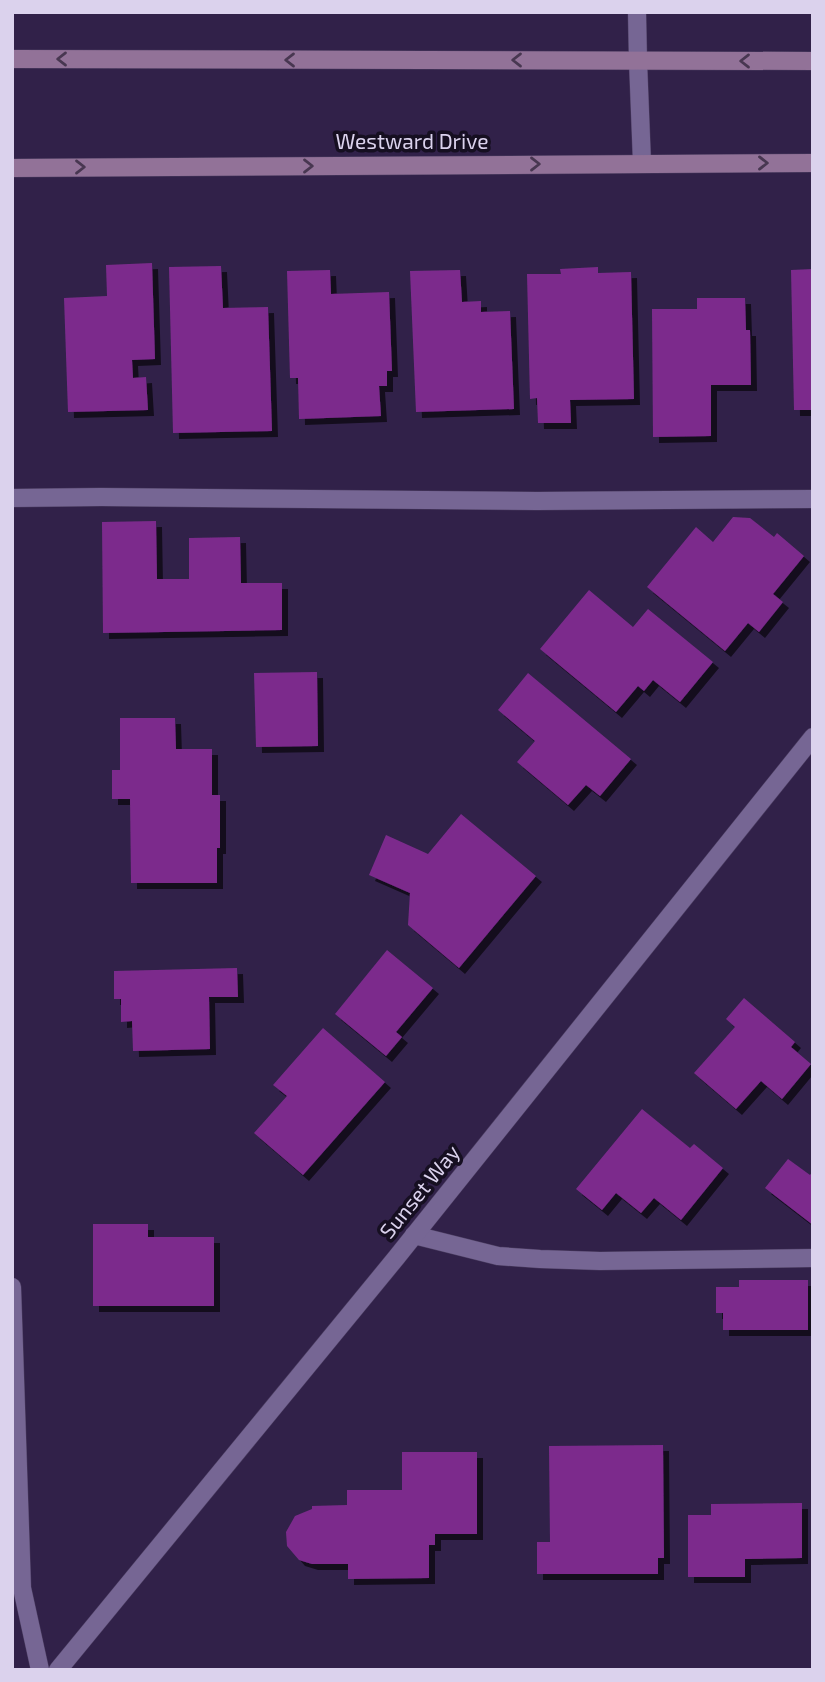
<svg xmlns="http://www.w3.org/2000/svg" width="825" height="1682" font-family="'Exo 2',sans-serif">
<defs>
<filter id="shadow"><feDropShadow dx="6" dy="6" stdDeviation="0" flood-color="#0009"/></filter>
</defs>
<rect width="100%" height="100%" fill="#312149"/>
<path fill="#7c2b8c" filter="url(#shadow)" d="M152,263L155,359L132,360L133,378L146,377L148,410L68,412L64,298L107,296L106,265Z
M221,266L223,308L268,307L272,431L173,433L169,267Z
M598,267V273L631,272L634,399L570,400L571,423H538L537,398L530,399L527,274H561L560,269Z
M813,269V410H794L791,270Z
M330,270L331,294L389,292L392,371H387V386H379L381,416L299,419L298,378H290L287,271Z
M460,270L462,302L481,301V312L510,311L514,409L416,412L410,271Z
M697,298H745L746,330H750L751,385H711V436L653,437L652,309H697Z
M733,517L750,518L774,537L777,533L804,556L773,594L783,602L759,632L748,623L725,651L647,587L696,527L713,542Z
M156,521L157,579H189V538L240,537L241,583H282V630L103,633L102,522Z
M589,590L633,627L648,609L713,662L680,702L653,680L644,691L638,686L616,712L540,649Z
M317,672L318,746L256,747L254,673Z
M528,673L631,759L600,796L586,785L568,805L517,762L535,741L498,710Z
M120,718H175L176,749H212V795H220V848H217V883H131L130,799H112V770H120Z
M461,814L536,876L459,968L408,925L410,893L369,875L386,835L428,854Z
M387,950L433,988L396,1032L402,1037L386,1056L335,1014Z
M237,968L238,997H209L210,1049L133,1051L132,1021L121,1022V999H114V971Z
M744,998L795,1042L791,1047L811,1064L782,1099L761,1081L736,1109L694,1073L735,1027L726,1019Z
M323,1028L385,1082L303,1175L254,1133L287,1096L273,1085Z
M642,1109L690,1148L694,1144L723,1168L681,1220L654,1198L641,1213L616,1193L602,1210L576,1189Z
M788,1159L810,1175L813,1171V1225L765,1188Z
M93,1224H148V1237H214V1306H93Z
M739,1280H808V1330H723V1313H716V1287H739Z
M663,1445L664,1558H658V1574H537V1542H550L549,1446Z
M402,1452H477V1534H435V1545H429V1578L348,1579V1564H312L299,1560L287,1546L286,1532L295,1516L312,1509V1506L347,1505V1490H402Z
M802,1503V1558L745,1559V1577H688V1515H711V1504Z"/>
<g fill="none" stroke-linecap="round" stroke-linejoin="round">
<g stroke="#4b3d60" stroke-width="19">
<path id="lane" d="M638,61L642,163
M12,498L101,497L537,501L813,499
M414,1235L498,1256L540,1259L600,1261L813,1258"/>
</g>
<g stroke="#4b3d60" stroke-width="19">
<path id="street" d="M637,12L638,61
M12,1287L22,1588L40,1670
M58,1670L396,1258L813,737"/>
</g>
<g stroke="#4b3d60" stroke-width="19">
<path id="secondary" d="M12,59L813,61
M12,168L813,163"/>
</g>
<use href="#lane" stroke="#766694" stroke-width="18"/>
<use href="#street" stroke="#766694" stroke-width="18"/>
<use href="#secondary" stroke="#927298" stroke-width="18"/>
</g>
<defs><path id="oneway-chevron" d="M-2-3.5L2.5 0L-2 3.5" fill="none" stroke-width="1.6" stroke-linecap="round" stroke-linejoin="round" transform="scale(1.75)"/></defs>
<g stroke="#483751">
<use href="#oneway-chevron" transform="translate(62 59) rotate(-180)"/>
<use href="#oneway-chevron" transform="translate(290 60) rotate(-180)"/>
<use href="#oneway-chevron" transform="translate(517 60) rotate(-180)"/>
<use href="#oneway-chevron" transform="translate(745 61) rotate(-180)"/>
<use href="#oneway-chevron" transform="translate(763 163)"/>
<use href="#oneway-chevron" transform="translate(535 164)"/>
<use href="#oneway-chevron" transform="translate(308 166)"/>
<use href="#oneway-chevron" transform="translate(80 167)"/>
</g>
<g text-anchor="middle" stroke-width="7" stroke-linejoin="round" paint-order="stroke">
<g font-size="21" fill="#dbd2ed" stroke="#160f21">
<text x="412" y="149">Westward Drive</text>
<text transform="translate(420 1192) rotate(-51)" y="7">Sunset Way</text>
</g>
</g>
<rect width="825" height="1682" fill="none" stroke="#dbd2ed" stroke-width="28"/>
</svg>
